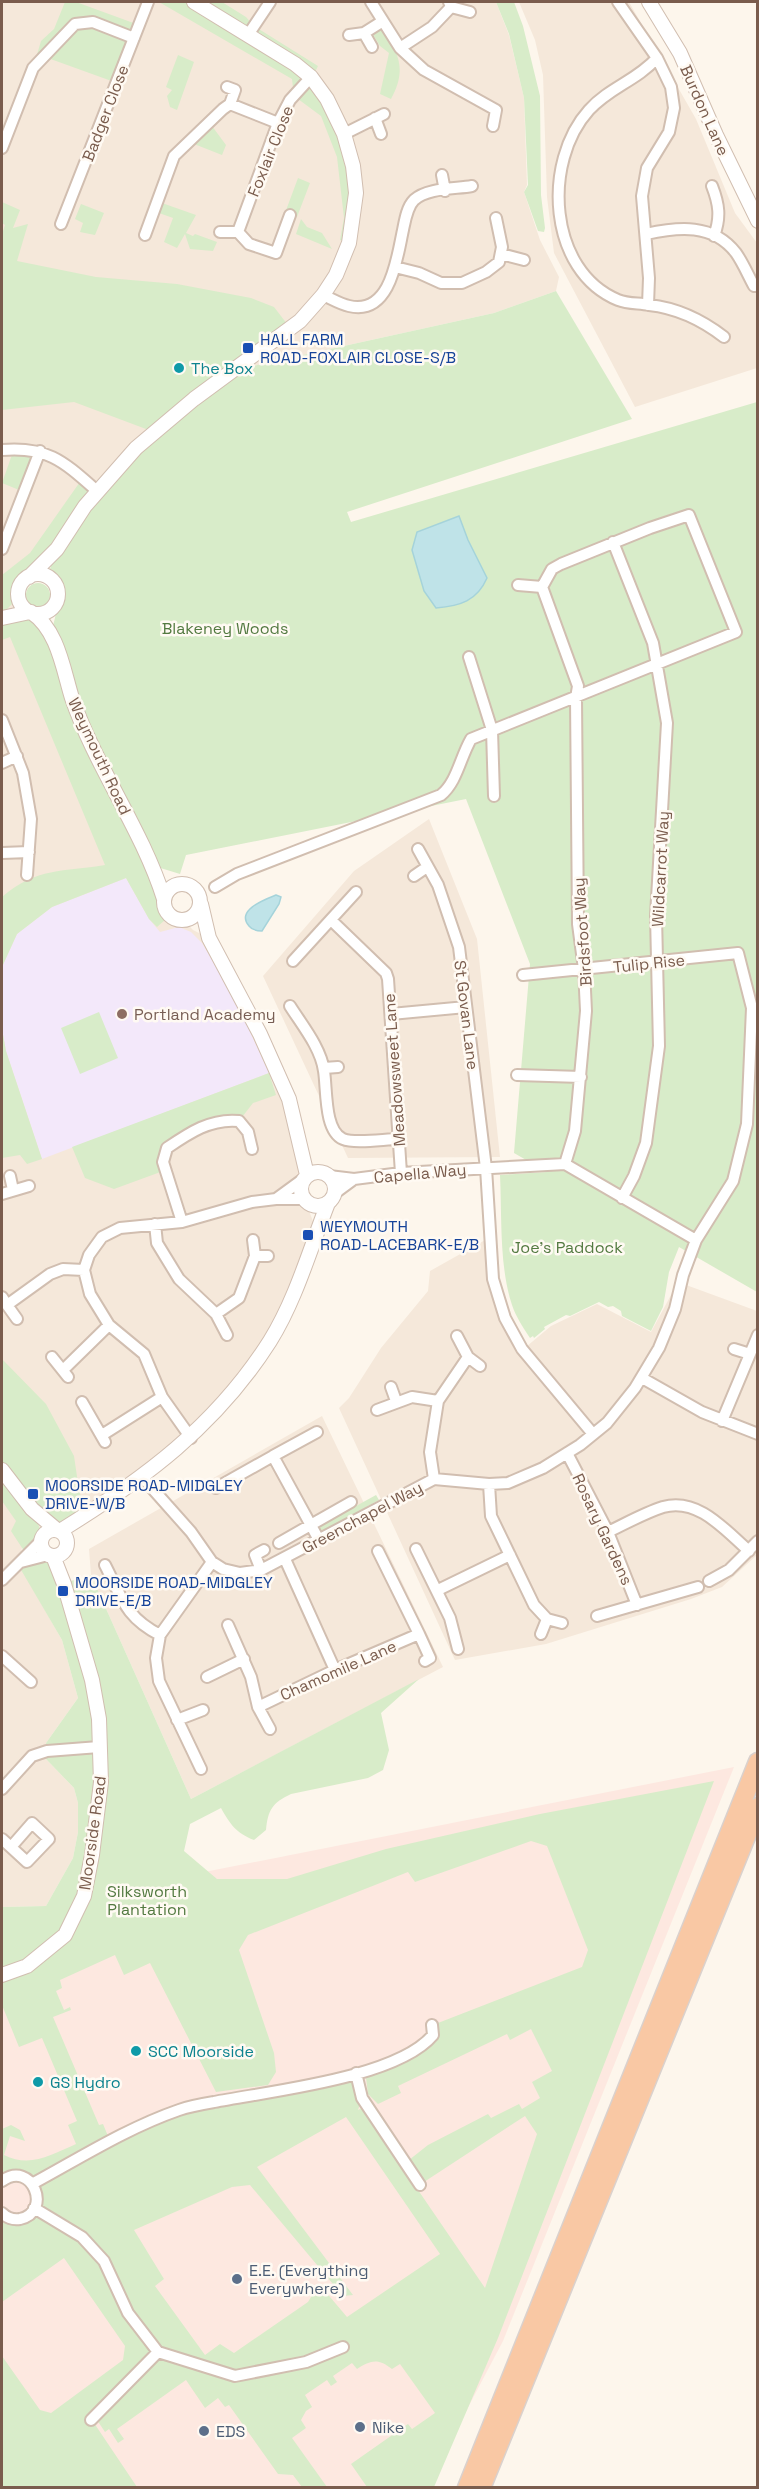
<svg xmlns="http://www.w3.org/2000/svg" width="759" height="2489" font-family="'Space Grotesk',sans-serif">
<rect width="100%" height="100%" fill="#fdf6ec"/>
<path fill="#f5e8da" d="M2,2H496L509,35L524,98L527,185L524,192L540,240L559,277L556,291L494,313L253,366L18,587L15,601L17,609L168,903L173,913L179,915L193,930L209,938L289,1099L306,1176L300,1186V1196L306,1203L319,1237L295,1293L234,1393L86,1515L22,1548L18,1563L62,1640L78,1698L46,1743V1759L74,1788L78,1803V1832L73,1858L46,1906L2,1907Z
M519,2H629L696,119L735,213L757,243V368L635,407L554,253L547,197L543,75L535,40Z
M429,819L477,939L500,1157L348,1158L263,976L354,871Z
M487,1239L489,1280L496,1308L508,1333L520,1352L551,1326L597,1304L651,1332L678,1282L757,1311V1555L722,1587L691,1599L546,1644L455,1660L339,1408L349,1398L381,1348L428,1291L430,1271Z
M322,1416L443,1667L191,1799L91,1575L89,1549Z"/>
<path fill="#fde8e0" d="M734,1767L503,2341L426,2487L2,2488V1975L84,1896Z"/>
<path fill="#f3e8fa" d="M126,878L149,919L160,932L179,927L191,932L202,943L235,999L269,1073L42,1159L6,1051L2,1029V967L17,934L52,907Z"/>
<path fill="#d8ecc9" fill-rule="evenodd" d="M65,2H76L139,25L117,83L45,57L33,68L41,41L54,29Z
M159,2H222L246,17L254,26L318,66L312,78L353,166L349,243L340,240L344,218L337,157L321,116L294,96L292,79Z
M496,2H514L523,26L540,96L541,195L545,228L544,232L538,231L524,192L528,185L524,98L509,34Z
M381,30C401,53 406,72 391,99L380,94L389,53L380,46L372,33Z
M178,55L194,62L177,110L170,107L167,96L172,90L166,87Z
M209,122L226,145L222,155L189,142Z
M298,178L310,183L297,217L285,213Z
M2,202L20,210L13,228L28,224L17,261L96,277L177,284L251,298L274,307L291,329L200,395L253,366L494,313L556,291L632,419L347,512L351,522L757,402V1292L679,1247L669,1272L663,1307L651,1331L622,1316L621,1311L613,1306L608,1307L599,1302L570,1316L566,1315L544,1327L545,1329L534,1338L533,1336L530,1338C523,1327 516,1317 512,1305C499,1266 502,1216 500,1175L547,1172L514,1153L530,964L466,799L186,855L180,874L154,866L173,913L157,927L149,919L126,878L52,907L17,934L2,967V897C37,867 63,872 105,865L10,637L2,640V619L22,615L53,626C58,607 61,591 48,575L56,551L26,578L18,587L15,601L2,614V575L30,553L82,479L97,491L154,432L74,402L2,410V234L5,225L2,223Z
M162,203L196,215L186,233L193,236L195,234L217,242L213,251L190,249L185,234L177,248L164,242L173,218L159,213Z
M81,204L104,213L95,235L80,232L83,223L75,219Z
M301,219L307,227L322,233L332,249L296,234Z
M14,449L40,451L24,492L2,483Z
M26 595a12 12 0 1 1 24 0a12 12 0 1 1-24 0Z
M99,1012L118,1058L80,1074L61,1028Z
M2,1029L6,1051L42,1159L27,1164L20,1155L2,1158Z
M269,1073L276,1095L253,1103L239,1121L223,1120L167,1148L166,1170L114,1189L85,1178L72,1147Z
M2,1359L46,1404L74,1456L79,1490L86,1515L60,1531L33,1511L43,1537L26,1554L11,1531L16,1521L2,1501Z
M376,1495L379,1500L321,1532L318,1527Z
M48,1555L64,1583L91,1575L191,1799L419,1679L381,1713L389,1750L383,1770L368,1778L291,1794C272,1803 268,1810 266,1830L254,1840C236,1833 230,1824 221,1808L190,1824L184,1851L217,1879H287L386,1849L540,1814L714,1781L498,2338L434,2487H367L351,2464L408,2424L412,2429L435,2413L400,2364L392,2369C378,2358 371,2360 357,2369L352,2363L333,2376L337,2382L331,2386L327,2380L305,2395L312,2407L306,2411L301,2420L306,2428L292,2438L327,2487H302L293,2475L278,2474L229,2405L225,2407L218,2398L205,2408L186,2380L117,2429L124,2439L118,2443L109,2429L105,2432L95,2417L92,2420L137,2487H2V2356L40,2410L51,2413L123,2360L125,2346L64,2258L2,2302V2213L19,2219L36,2204L24,2178L2,2181V2129L11,2125L20,2130L25,2141L10,2136L4,2155C30,2168 51,2155 76,2144L68,2125L77,2121L42,2038L19,2047L2,2005V1907L46,1906L73,1858L78,1832V1803L74,1788L46,1759V1743L78,1698L62,1640L17,1563ZM531,1841L547,1846L588,1950L582,1967L438,2023V2037C420,2059 392,2068 366,2078L368,2094L378,2104L401,2093L398,2086L507,2034L510,2040L531,2029L552,2071L532,2082L540,2098L522,2109L519,2104L491,2118L488,2114L428,2145L409,2160L424,2182L525,2116L537,2134L485,2288L362,2108L358,2110L362,2098L356,2073L155,2119L110,2141L103,2124L99,2125L53,2017L71,2010L70,2007L64,2010L56,1991L62,1988L60,1980L115,1955L124,1975L150,1963L216,2092L268,2085L276,2072L274,2053L239,1950L248,1935L408,1872L415,1882ZM346,2117L440,2254L347,2317L319,2284L308,2302L234,2353L220,2344L205,2355L155,2286L164,2279L134,2230L232,2187L250,2185L343,2296L353,2295L257,2167Z"/>
<path fill="#bfe3e8" stroke="#a5d3da" stroke-width="1.5" d="M459,516L468,540L487,578C477,601 460,606 436,608L424,591L412,550L417,532Z
M276,895L281,897L279,904L262,931C257,931 252,930 249,926C235,910 266,899 276,895Z"/>
<g fill="none" stroke-linecap="round" stroke-linejoin="round">
<g stroke="#d1beb0" stroke-width="14">
<path id="minor" d="M371,2L400,48L424,70L496,110L493,126
M618,2L657,58L671,87L674,108L669,132L647,168L642,196L649,278L648,305
M451,7L470,12
M364,33L372,47
M248,35L270,2
M349,35L364,33L383,21
M400,48L432,27L451,7L449,2
M657,58C636,81 610,87 589,110C542,162 548,271 618,300C628,304 639,303 649,305C677,308 702,320 724,337
M227,87L235,90L230,104
M375,118L381,134
M344,134L384,114
M2,148L33,68L75,24L93,22L134,38
M442,175L445,191
M712,186C719,204 721,217 714,236
M290,215L276,253L249,244L238,232L278,123L290,100L311,77
M61,224L148,2
M220,232H238
M646,234C678,227 713,223 736,253C743,263 748,275 754,286
M145,235L174,156L223,109L230,104L278,123
M501,254L524,260
M395,267L419,273L441,283H462L486,272L499,262L502,247L496,218
M323,295C332,299 340,304 349,306C391,316 397,257 403,230C405,220 407,207 414,200C427,188 455,189 472,186
M2,450C48,446 64,462 97,491
M613,542L653,643L667,723L656,916L659,1046L646,1143L634,1176L622,1198
M2,549L40,451
M518,585L542,587L578,686L576,698L578,924L584,969L586,1011L575,1131L565,1164
M469,657L492,730L494,796
M2,720L23,773L31,819L27,875
M2,763L17,756
M418,849L438,885L459,947L486,1168L493,1279L505,1318L522,1349L593,1434
M2,853L29,852
M414,876L427,867
M215,887L237,874L441,795C457,782 460,758 471,739L736,632L689,515L650,528L561,564L552,569L542,587
M331,920L386,973L388,979L401,1173
M293,961L356,892
M290,1006C302,1025 321,1048 324,1071C327,1089 324,1131 343,1139C355,1144 385,1139 398,1139
M391,1014L466,1007
M324,1068L338,1067
M517,1075L581,1077
M10,1176L13,1190
M329,1176L354,1179L401,1173L565,1164L696,1240
M335,1193L354,1179
M2,1194L29,1186
M276,1199L302,1180
M182,1222L163,1162L167,1148C189,1133 211,1118 239,1121L248,1132L252,1149
M155,1224L157,1243L179,1279L216,1314L227,1335
M253,1240L255,1256
M2,1297L7,1305L50,1274L63,1269L84,1270
M7,1305L17,1319
M216,1314L239,1298L255,1256H268
M734,1349L750,1354
M52,1357L68,1377
M468,1357L480,1366
M63,1370L109,1325
M642,1378L702,1412L758,1434
M391,1387L396,1401
M82,1402L105,1442
M377,1410L412,1397L438,1401
M722,1421L758,1335
M102,1435L162,1397
M191,1438L162,1397L144,1354L109,1325L90,1294L84,1270L89,1255L102,1237L120,1228L182,1222L252,1202L276,1199H303
M567,1453L608,1532L637,1605
M273,1456L317,1432
M143,1478L191,1532L212,1562L223,1569L240,1573L261,1570L434,1479L489,1484L508,1483L543,1468L580,1445L607,1423L635,1388L659,1348L675,1309L683,1275L696,1240L733,1181L747,1124L752,1008L738,953L523,975
M434,1479L430,1452L438,1401L468,1357L457,1336
M489,1484L491,1516L534,1605L547,1619L541,1634
M216,1488L273,1456L319,1540
M608,1532C625,1524 644,1513 663,1507C698,1497 725,1530 749,1551
M279,1543L351,1502
M416,1549L450,1618L458,1649
M285,1559L335,1670
M21,1562L48,1555
M105,1565C122,1598 125,1617 160,1635L212,1562
M261,1570L255,1555L264,1550
M2,1580L42,1540
M709,1581L729,1570L758,1541
M438,1590L510,1555
M597,1616L698,1587
M547,1619L562,1623
M228,1625L251,1677L258,1707L270,1729
M419,1634L430,1658L425,1661
M160,1635L156,1658L159,1681L201,1769
M2,1656L31,1682
M207,1677L244,1659
M258,1707L335,1670L419,1634L378,1551
M177,1720L203,1710
M2,1789L32,1756L47,1751L99,1747
M2,1839L27,1862L49,1839L32,1823L11,1847
M356,2073L362,2098L420,2185
M2,2181C32,2159 53,2212 20,2219C13,2220 7,2218 2,2213
M32,2184C80,2158 127,2128 179,2110C190,2106 202,2104 214,2102C270,2091 397,2078 433,2035L432,2025
M34,2208L82,2237L104,2261L128,2313L158,2352L235,2376L306,2362L343,2347
M91,2420L158,2352"/>
</g>
<g stroke="#d1beb0" stroke-width="16">
<path id="tertiary" d="M649,2L680,53L716,135L758,221
M18 594a20 20 0 1 1 40 0a20 20 0 1 1-40 0Z
M29,577L57,549L85,506L136,448L194,399L300,321L323,295L336,275L349,243L356,193L353,166L344,134L327,99L311,77L295,64L194,2
M31,612C58,630 63,669 72,698C96,768 142,829 164,899
M2,618L30,612
M164 902a18 18 0 1 1 36 0a18 18 0 1 1-36 0Z
M201,904L209,938L260,1034L289,1099L307,1175
M301 1189a17 17 0 1 1 34 0a17 17 0 1 1-34 0Z
M2,1470L32,1509L57,1530
M41 1543a13 13 0 1 1 26 0a13 13 0 1 1-26 0Z
M60,1531C144,1479 216,1426 270,1341C296,1299 310,1249 328,1203
M2,1975L27,1966L65,1935L84,1896L92,1855L101,1782L99,1719L92,1680L64,1584L53,1556"/>
</g>
<g stroke="#dad1cd" stroke-width="21">
<path id="trunk" d="M467,2488L758,1762
M481,2488L758,1807"/>
</g>
<use href="#minor" stroke="#fff" stroke-width="10"/>
<use href="#tertiary" stroke="#fff" stroke-width="14"/>
<use href="#trunk" stroke="#f9c8a4" stroke-width="18"/>
</g>
<g fill="#1a4fb4" stroke="#fffaf3" stroke-width="2">
<rect x="242" y="342" width="12" height="12" rx="3"/>
<rect x="302" y="1229" width="12" height="12" rx="3"/>
<rect x="27" y="1488" width="12" height="12" rx="3"/>
<rect x="57" y="1585" width="12" height="12" rx="3"/>
</g>
<g fill="#0f9aa8" stroke="#fffaf3" stroke-width="2">
<circle cx="179" cy="368" r="6"/>
<circle cx="136" cy="2051" r="6"/>
<circle cx="38" cy="2082" r="6"/>
</g>
<circle fill="#8d6e63" stroke="#fffaf3" stroke-width="2" cx="122" cy="1014" r="6"/>
<g fill="#5c6f8a" stroke="#fffaf3" stroke-width="2">
<circle cx="237" cy="2279" r="6"/>
<circle cx="360" cy="2427" r="6"/>
<circle cx="204" cy="2431" r="6"/>
</g>
<g text-anchor="middle" stroke-width="5" stroke-linejoin="round" paint-order="stroke">
<g font-size="16" fill="#7a5c4d" stroke="#fffaf3">
<text transform="translate(705 110) rotate(66)" y="6">Burdon Lane</text>
<text transform="translate(105 113) rotate(-69)" y="6">Badger Close</text>
<text transform="translate(270 151) rotate(-68)" y="6">Foxlair Close</text>
<text transform="translate(100 756) rotate(65)" y="6">Weymouth Road</text>
<text transform="translate(660 869) rotate(-87)" y="6">Wildcarrot Way</text>
<text transform="translate(582 932) rotate(-94)" y="6">Birdsfoot Way</text>
<text transform="translate(649 963) rotate(-6)" y="6">Tulip Rise</text>
<text transform="translate(467 1015) rotate(83)" y="6">St Govan Lane</text>
<text transform="translate(394 1070) rotate(-94)" y="6">Meadowsweet Lane</text>
<text transform="translate(420 1173) rotate(-5)" y="6">Capella Way</text>
<text transform="translate(362 1517) rotate(-28)" y="6">Greenchapel Way</text>
<text transform="translate(603 1529) rotate(65)" y="6">Rosary Gardens</text>
<text transform="translate(338 1670) rotate(-24)" y="6">Chamomile Lane</text>
<text transform="translate(92 1833) rotate(-82)" y="6">Moorside Road</text>
</g>
<g font-size="16" fill="#164399" stroke="#fffaf3" text-anchor="start">
<text x="260" y="345">HALL FARM<tspan x="260" dy="18">ROAD-FOXLAIR CLOSE-S/B</tspan></text>
<text x="320" y="1232">WEYMOUTH<tspan x="320" dy="18">ROAD-LACEBARK-E/B</tspan></text>
<text x="45" y="1491">MOORSIDE ROAD-MIDGLEY<tspan x="45" dy="18">DRIVE-W/B</tspan></text>
<text x="75" y="1588">MOORSIDE ROAD-MIDGLEY<tspan x="75" dy="18">DRIVE-E/B</tspan></text>
</g>
<g font-size="16" fill="#0d838f" stroke="#fffaf3" text-anchor="start">
<text x="191" y="374">The Box</text>
<text x="148" y="2057">SCC Moorside</text>
<text x="50" y="2088">GS Hydro</text>
</g>
<g font-size="16" fill="#537a41" stroke="#fffaf3">
<text x="225" y="634">Blakeney Woods</text>
<text x="567" y="1253">Joe's Paddock</text>
<text x="147" y="1897">Silksworth<tspan x="147" dy="18">Plantation</tspan></text>
</g>
<g font-size="16" fill="#785e54" stroke="#fffaf3" text-anchor="start">
<text x="134" y="1020">Portland Academy</text>
</g>
<g font-size="16" fill="#4e5e75" stroke="#fffaf3" text-anchor="start">
<text x="249" y="2276">E.E. (Everything<tspan x="249" dy="18">Everywhere)</tspan></text>
<text x="372" y="2433">Nike</text>
<text x="216" y="2437">EDS</text>
</g>
</g>
<rect width="759" height="2489" fill="none" stroke="#7a5c4d" stroke-width="6"/>
</svg>
